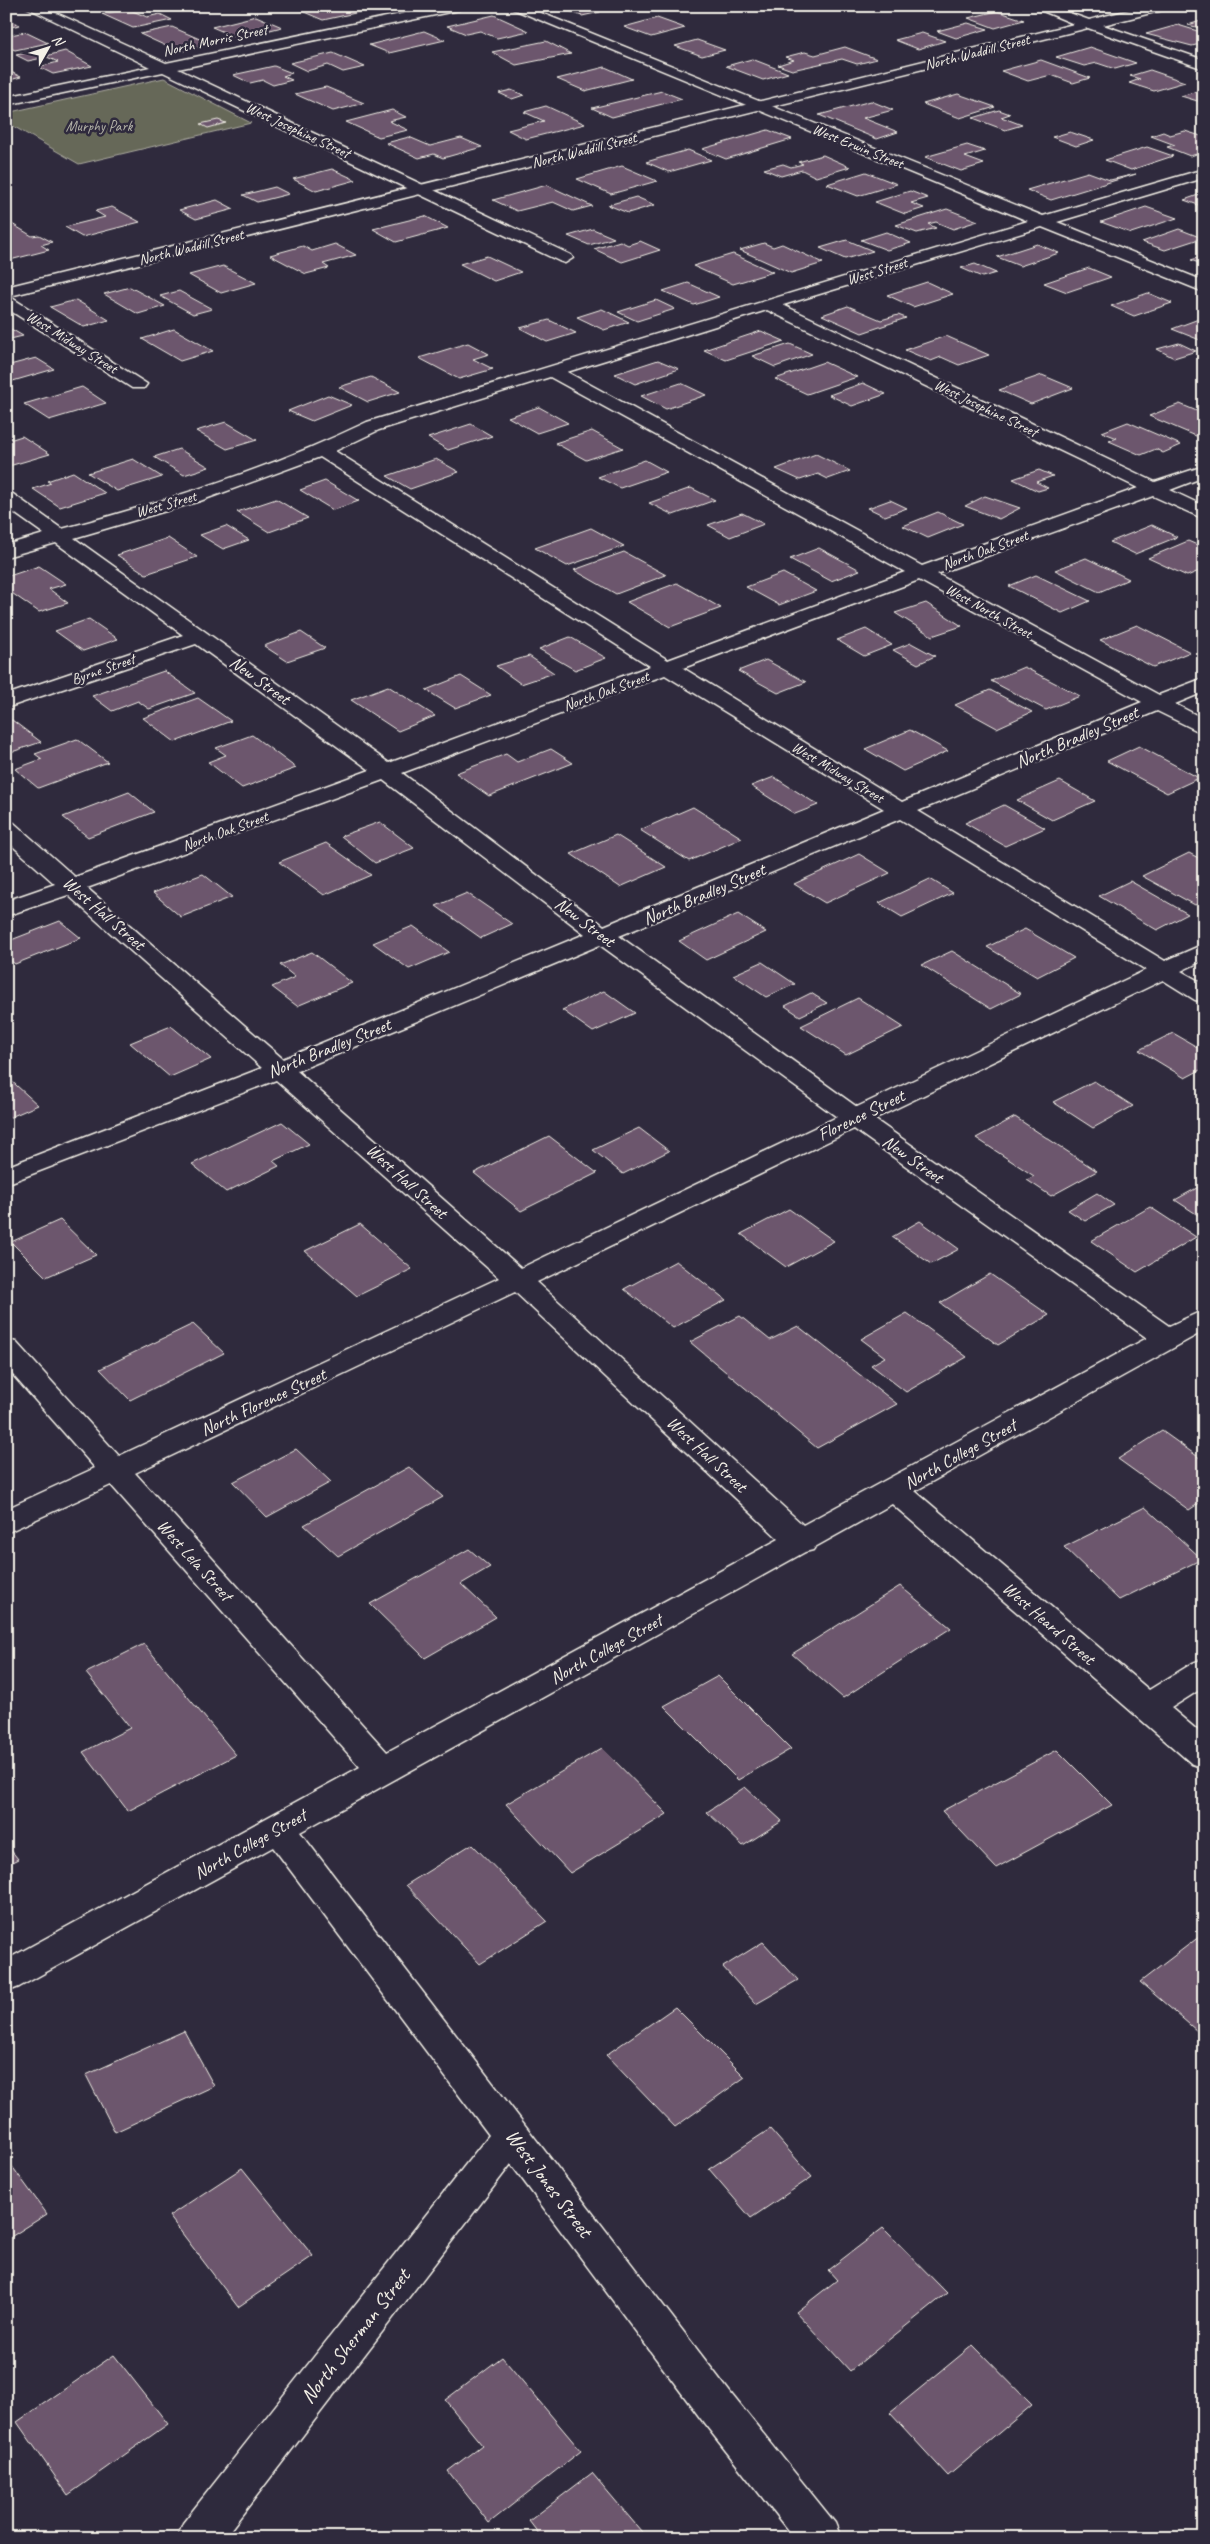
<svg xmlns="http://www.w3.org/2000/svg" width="1210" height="2544" font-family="Caveat,sans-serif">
<rect width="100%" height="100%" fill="#2f2a3d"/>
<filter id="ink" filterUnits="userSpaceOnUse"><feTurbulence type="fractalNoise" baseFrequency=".02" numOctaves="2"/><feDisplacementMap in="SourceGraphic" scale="10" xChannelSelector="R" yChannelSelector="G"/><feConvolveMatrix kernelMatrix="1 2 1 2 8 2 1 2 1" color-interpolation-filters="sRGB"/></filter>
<g filter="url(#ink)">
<path fill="#666859" stroke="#adaca0" d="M164,78L251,123L79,164L6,122V113Z"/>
<path fill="#6c566d" stroke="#f4f1e8" d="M290,6H360L369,10L323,20Z
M555,6H598L590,8L600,12L582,16Z
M1075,6H1105L1087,11Z
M128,9L147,17L160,14L172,20L133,28L102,14Z
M997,11L1024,20L995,28L968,18Z
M494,15L529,31L497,38L480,31L466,34L447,26Z
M256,16L282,27L238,38L212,27Z
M657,18L685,28L651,37L624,27Z
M6,19L20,25L6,28Z
M1204,20V29L1188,25Z
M968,23L988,29L956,38L937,31Z
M1178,25L1204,33L1197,36L1204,38V43L1192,46L1146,34Z
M172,27L211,44L179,52L140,34Z
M424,31L445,40L389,53L369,45Z
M6,32L11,35L25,32L48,43L15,50L6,46Z
M922,33L945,41L918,49L895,40Z
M697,40L725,50L702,56L675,46Z
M546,41L571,54L516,65L492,52Z
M845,47L877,59L857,64L842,59L792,70L778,65L794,60L785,57L805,52L815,55Z
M1090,47L1136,63L1115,69L1097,63L1084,66L1056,57Z
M36,51L46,56L65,51L92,66L53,74L39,67L58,62L47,57L28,61L16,55Z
M333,53L365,67L343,72L328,65L307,71L290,63Z
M752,59L788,73L763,80L726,66Z
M1041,60L1090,78L1073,83L1051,75L1028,81L1001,71Z
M274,66L292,73L283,76L292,80L273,85L263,80L250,83L233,75Z
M605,67L632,79L585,91L557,79Z
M7,70L21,77L6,81Z
M1150,70L1185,82L1154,91L1129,83L1140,79L1130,76Z
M326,87L364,103L333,111L295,94Z
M1204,89V103L1181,96Z
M511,90L524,95L512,99L499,93Z
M662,91L682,99L612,117L592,108Z
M958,94L995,107L960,118L923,104Z
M871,101L893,110L863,118L898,132L877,139L819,115Z
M546,106L585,124L526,139L508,130L544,121L524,112Z
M392,110L406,117L389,121L408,130L379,137L346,122Z
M999,110L1010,114L1001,117L1022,125L1005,130L973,118Z
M218,120L226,123L208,128L200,124Z
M768,130L792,139L726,159L702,149Z
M1185,131L1204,137V152L1190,156L1167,147L1175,145L1151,136L1163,132L1170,135Z
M1070,132L1094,140L1076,146L1052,137Z
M409,137L430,146L461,138L482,147L443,158L434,154L419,158L386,143Z
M967,145L985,151L965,157L984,164L961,171L925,157Z
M1147,147L1173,156L1131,170L1105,160Z
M688,150L711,160L669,172L646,162Z
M823,155L850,167L816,177L802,170L781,176L764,169L783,164L791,167L803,164L798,162Z
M622,166L657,181L611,194L577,179Z
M332,169L356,180L316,191L293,179Z
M866,172L897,184L858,196L827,184Z
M1088,172L1110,180L1136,174L1051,200L1027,190Z
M547,185L592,206L573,211L553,202L517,211L493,200Z
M275,187L289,194L257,202L243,195Z
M910,191L928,198L911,203L924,208L905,214L875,202Z
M1204,193V207L1184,200Z
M636,197L655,205L628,213L608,205Z
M217,200L234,209L196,219L179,210Z
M112,207L140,222L82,237L65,227L105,217L95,211Z
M1146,207L1177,218L1131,233L1101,222Z
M947,209L978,221L953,229L936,222L928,224L936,228L917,233L896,225Z
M425,216L448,228L396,242L373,229Z
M12,224L32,236L39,235L52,242L41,245L49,250L6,261V241H9L6,239V226Z
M593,229L614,238L589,245L568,236Z
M1179,229L1202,238L1165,250L1142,242Z
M886,232L911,243L887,250L861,240Z
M847,240L873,251L845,259L820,248Z
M620,241L628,245L640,241L660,250L622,262L594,249Z
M764,243L773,247L782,244L823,263L791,273L740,250Z
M335,244L356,255L323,264L329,268L306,274L270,255L303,246L312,251Z
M1037,244L1059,253L1020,266L997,257Z
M733,254L773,272L733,284L693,266Z
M487,256L521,272L494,281L460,264Z
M1204,256V265L1191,260Z
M975,264L996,273L982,277L961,268Z
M223,266L256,283L221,293L189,275Z
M1089,268L1111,277L1067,292L1044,283Z
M927,282L953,294L913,307L887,295Z
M688,283L719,297L694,305L663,291Z
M130,287L165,306L138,314L104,294Z
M179,291L212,309L193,314L160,296Z
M1148,293L1172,303L1134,316L1111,306Z
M76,300L109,320L84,327L50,307Z
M656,300L675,309L637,321L618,312Z
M848,306L881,320L898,315L906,318L862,333L822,315Z
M602,309L629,322L604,330L577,317Z
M1204,317V339L1200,340L1172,329Z
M549,320L576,333L547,342L520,328Z
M11,329L23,336L6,340V330Z
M174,329L213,351L180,361L142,339Z
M761,331L784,341L726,360L704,350Z
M946,336L989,355L959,365L941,357L931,361L905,350Z
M468,343L489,354L473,359L493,369L459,379L419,358Z
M1179,343L1196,351L1174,358L1157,349Z
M790,344L812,354L775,367L752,356Z
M36,358L54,369L6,383V366Z
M658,360L679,369L635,384L615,374Z
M824,362L857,377L807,394L775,379Z
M1042,375L1073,388L1031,404L999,390Z
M371,377L400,392L368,402L339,387Z
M681,383L706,395L666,409L641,396Z
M863,383L886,394L852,406L829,395Z
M82,387L106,403L49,420L24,404Z
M328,395L352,405L312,421L288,411Z
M1180,404L1204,414V434L1196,436L1149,416Z
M539,407L568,423L537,433L508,417Z
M226,422L257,440L227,449L196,431Z
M1128,422L1181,445L1163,453L1156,449L1141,455L1109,441L1117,438L1102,432Z
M471,424L492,436L448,450L428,438Z
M592,431L623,448L586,460L555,443Z
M22,436L50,454L9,466L6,465V441Z
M179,449L209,467L184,475L154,457Z
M816,454L850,471L828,479L818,474L800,480L776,469Z
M133,459L162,477L117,491L88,473Z
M436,459L459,472L410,489L387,476Z
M645,460L667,472L620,488L598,477Z
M1039,470L1053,476L1036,482L1048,488L1038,491L1013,479Z
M73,472L105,493L60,507L33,489L51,483L47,481Z
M325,481L359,501L333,510L300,490Z
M691,488L715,500L673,515L649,503Z
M985,496L1020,508L999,519L965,506Z
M276,499L308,518L269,532L237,512Z
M890,500L907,508L885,516L868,508Z
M938,512L963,524L928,538L903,526Z
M742,513L764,524L730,537L708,525Z
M1152,525L1177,537L1135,554L1110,542Z
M226,526L249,540L223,549L200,535Z
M591,528L624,546L567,566L535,548Z
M168,538L197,557L146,574L117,555Z
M1188,541L1204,548V559L1201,560L1204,562V569L1187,576L1148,558Z
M819,548L860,570L831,581L790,559Z
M624,552L666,575L616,594L574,570Z
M1086,558L1129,579L1099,592L1055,570Z
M39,566L66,584L49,589L68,603L39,612L6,589V577Z
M783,573L816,591L779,605L746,587Z
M1036,575L1090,601L1062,613L1009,586Z
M677,583L721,608L670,627L627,602Z
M926,603L962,626L932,636L895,613Z
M89,619L118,639L83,651L55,631Z
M1137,625L1190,652L1153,667L1100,640Z
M866,629L892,645L864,656L837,640Z
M301,632L325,648L287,661L264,646Z
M570,637L606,658L575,670L539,649Z
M911,643L935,656L918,664L893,650Z
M529,656L554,673L521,684L496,666Z
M766,660L806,682L778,693L738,671Z
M1024,667L1080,696L1046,710L991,681Z
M164,671L195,693L149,709L138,701L112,711L92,696Z
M461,676L491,695L455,708L426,690Z
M388,686L435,716L398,731L351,700Z
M990,690L1032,712L997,728L955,705Z
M198,698L231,721L175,742L143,718Z
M12,720L41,742L6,754V722Z
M910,730L948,751L903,771L865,749Z
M252,735L296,768L242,788L208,762L226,755L216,748Z
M77,739L108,762L38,788L15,769L42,759L35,754Z
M1139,746L1199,778L1167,793L1107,761Z
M551,749L573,763L489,796L456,773L506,754L517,762Z
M774,777L818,805L795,814L751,786Z
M1060,781L1095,801L1052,820L1017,800Z
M129,792L154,812L88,837L63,817Z
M1004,805L1045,828L1005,846L965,823Z
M693,807L742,838L689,861L640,830Z
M380,822L414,848L375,863L341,836Z
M616,835L666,867L620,887L571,854Z
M326,843L371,875L324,895L279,862Z
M1189,853L1204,861V901L1195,905L1142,876Z
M859,854L890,873L825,903L794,884Z
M203,874L232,897L181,917L153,893Z
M930,879L953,893L902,917L879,903Z
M1130,881L1188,914L1157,930L1099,896Z
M467,893L512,924L481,938L436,906Z
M738,914L766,932L706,960L679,941Z
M60,921L81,938L15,964L6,957V942Z
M413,926L449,952L409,969L373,943Z
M1025,929L1074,958L1037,977L987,947Z
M952,951L1021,994L991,1009L922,965Z
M312,952L352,983L297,1006L272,987L295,977L280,965Z
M762,962L795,984L766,997L733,975Z
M604,991L635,1013L593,1032L562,1010Z
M811,993L827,1003L800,1016L785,1006Z
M858,998L903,1027L846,1055L801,1026Z
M171,1026L211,1059L170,1077L130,1043Z
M1173,1033L1204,1051V1068L1185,1078L1139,1050Z
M6,1076L38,1105L6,1119Z
M1094,1081L1133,1106L1093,1128L1053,1102Z
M1015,1117L1097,1171L1051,1196L1027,1180L1034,1176L976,1138Z
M282,1122L309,1144L273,1161L279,1166L226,1192L192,1164Z
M639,1128L669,1151L623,1174L593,1150Z
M549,1136L597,1173L521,1211L474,1173Z
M1204,1184V1219L1175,1200Z
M1097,1193L1114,1205L1085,1221L1068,1210Z
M1150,1207L1196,1237L1137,1272L1091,1241Z
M789,1209L834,1241L786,1267L741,1234Z
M60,1220L96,1255L46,1277L11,1242Z
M920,1221L959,1249L931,1264L892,1237Z
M360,1224L412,1269L357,1296L305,1251Z
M676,1261L726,1300L673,1328L624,1289Z
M990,1274L1049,1315L998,1345L940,1303Z
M907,1313L967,1357L906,1392L871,1365L885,1357L861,1339Z
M740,1316L770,1340L798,1326L897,1404L817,1448L690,1342Z
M193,1324L224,1353L130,1400L100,1369Z
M1162,1431L1204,1461V1500L1189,1510L1118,1459Z
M296,1449L331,1482L267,1517L233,1482Z
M409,1467L443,1497L338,1556L304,1525Z
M1145,1507L1202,1559L1119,1600L1064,1547Z
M469,1549L490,1567L461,1584L496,1617L425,1658L370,1604Z
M900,1586L951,1628L843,1698L792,1654Z
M144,1644L236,1755L128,1811L83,1752L130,1728L86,1673Z
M718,1676L791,1749L738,1780L664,1706Z
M602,1748L667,1814L570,1873L506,1804Z
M1057,1750L1112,1805L996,1868L942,1811Z
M745,1787L782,1821L743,1846L707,1812Z
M6,1844L18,1859L6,1865Z
M472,1844L547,1921L480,1964L406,1885Z
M1204,1933V2037L1140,1982Z
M763,1942L798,1980L756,2004L723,1967Z
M675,2007L745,2077L675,2127L606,2055Z
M184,2031L214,2086L115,2132L86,2075Z
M770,2129L812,2177L751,2218L709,2169Z
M6,2158L47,2214L6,2240Z
M242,2168L313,2256L238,2307L169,2216Z
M883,2228L947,2293L850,2371L796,2312L837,2280L828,2270Z
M973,2345L1032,2405L948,2476L890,2413Z
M114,2355L168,2424L68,2495L17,2422Z
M502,2357L581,2451L489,2523L448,2471L482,2445L445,2400Z
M592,2473L647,2538H542L529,2521Z"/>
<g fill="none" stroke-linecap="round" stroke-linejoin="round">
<g stroke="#f4f1e8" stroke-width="3">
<path id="street" d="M24,6H41L166,63L439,6H465L459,10L178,69L571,255L573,258L565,263L559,261L163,72L6,105V97L150,67Z
M506,6H524L1043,216L1204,169V178L1057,222L1204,281V292L1042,227L783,305L1155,482L1204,466V477L1170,490L1204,506V519L1153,496L937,574L1159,695L1204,678V692L1175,704L1204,719V734L1157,711L918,811L1165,961L1204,944V960L1181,971L1204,984V1002L1195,1000L1163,980L874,1119L1169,1326L1204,1310V1331L915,1491L1149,1690L1193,1663L1204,1659V1687L1171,1708L1204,1736V1768L1192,1764L892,1504L815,1547L813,1550L805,1552L300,1832L732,2395L835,2523L841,2538H794L704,2423L511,2164L224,2538H177L183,2523L489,2135L273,1847L19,1987L6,1992V1960L360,1767L111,1485L6,1533V1509L95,1468L6,1367V1340L16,1342L119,1456L499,1278L276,1080L6,1184V1167L262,1068L68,895L6,916V901L55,884L6,840V821L14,823L75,877L370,770L196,644L6,708V695L183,635L56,543L6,557V545L44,534L6,507V492L13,494L62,529C167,501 269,469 367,422L1028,221ZM767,310L1138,488L922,566L567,372ZM550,377L905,572L668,660L335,451L379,430ZM320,457L650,666L389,763L74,538L200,501ZM919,580L1142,702L902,802L683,668ZM665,675L884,809L604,926L402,773ZM383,780L585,934L283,1059L87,888ZM900,819L1146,970L857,1107L619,936ZM600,945L837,1117L521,1268L297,1071ZM854,1129L1147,1338L803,1525L537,1282ZM515,1292L779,1539L387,1752L135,1473Z
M6,296L12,298L147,384L144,388H132L6,308Z"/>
</g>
<g stroke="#f4f1e8" stroke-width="3">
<path id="secondary" d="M1031,6H1050L1089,20L1145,6H1168L1167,9L1103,25L1204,60V69L1088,28L6,297V287L1074,24Z"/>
</g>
<use href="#street" fill="#2f2a3d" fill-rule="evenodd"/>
<use href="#secondary" fill="#2f2a3d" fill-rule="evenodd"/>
</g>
</g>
<g text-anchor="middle" stroke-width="5" stroke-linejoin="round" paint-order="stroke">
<g font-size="15" fill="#f4f1e8" stroke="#2f2a3d">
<text transform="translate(215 40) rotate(-12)" y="5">North Morris Street</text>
<text transform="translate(977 52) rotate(-14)" y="5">North Waddill Street</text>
<text transform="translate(298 130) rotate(25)" y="5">West Josephine Street</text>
<text transform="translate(858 146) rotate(22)" y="5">West Erwin Street</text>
<text transform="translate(584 150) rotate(-14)" y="5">North Waddill Street</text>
<text transform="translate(191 247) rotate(-14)" y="5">North Waddill Street</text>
<text transform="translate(877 271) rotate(-17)" y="5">West Street</text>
<text transform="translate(72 342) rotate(32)" y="5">West Midway Street</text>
<text transform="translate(986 408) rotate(26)" y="5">West Josephine Street</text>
<text transform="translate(166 504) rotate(-16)" y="5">West Street</text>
<text transform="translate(985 550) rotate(-20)" y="5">North Oak Street</text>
<text transform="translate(989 611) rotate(29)" y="5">West North Street</text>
<text transform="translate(103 669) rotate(-19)" y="5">Byrne Street</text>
<text transform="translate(606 691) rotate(-20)" y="5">North Oak Street</text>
<text transform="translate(838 772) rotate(31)" y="5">West Midway Street</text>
<text transform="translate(225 831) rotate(-20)" y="5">North Oak Street</text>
</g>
<g font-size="15" fill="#b4b3a8" stroke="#2f2a3d">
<text x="99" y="131">Murphy Park</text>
</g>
<g font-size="18" fill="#f4f1e8" stroke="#2f2a3d">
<text transform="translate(260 680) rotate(36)" y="6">New Street</text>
<text transform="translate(1077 737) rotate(-23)" y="6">North Bradley Street</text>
<text transform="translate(704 894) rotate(-23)" y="6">North Bradley Street</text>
<text transform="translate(104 913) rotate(41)" y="6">West Hall Street</text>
<text transform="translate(585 922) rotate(37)" y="6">New Street</text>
<text transform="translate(329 1048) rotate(-22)" y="6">North Bradley Street</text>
<text transform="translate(861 1115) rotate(-26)" y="6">Florence Street</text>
<text transform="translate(913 1159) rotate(35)" y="6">New Street</text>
<text transform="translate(407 1181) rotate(42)" y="6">West Hall Street</text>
<text transform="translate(263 1402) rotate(-25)" y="6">North Florence Street</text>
<text transform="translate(707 1454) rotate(43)" y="6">West Hall Street</text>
<text transform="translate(960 1454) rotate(-29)" y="6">North College Street</text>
<text transform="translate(195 1560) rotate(48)" y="6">West Lela Street</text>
<text transform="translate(1049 1623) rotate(41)" y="6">West Heard Street</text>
<text transform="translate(606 1649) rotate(-29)" y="6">North College Street</text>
<text transform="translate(250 1844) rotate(-29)" y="6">North College Street</text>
</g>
<g font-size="21" fill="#f4f1e8" stroke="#2f2a3d">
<text transform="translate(549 2183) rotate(53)" y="7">West Jones Street</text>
<text transform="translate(355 2336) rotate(-52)" y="7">North Sherman Street</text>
</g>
</g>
<rect width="1210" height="2544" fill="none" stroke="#2f2a3d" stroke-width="25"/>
<rect x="12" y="12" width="1185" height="2519" fill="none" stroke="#f4f1e8" stroke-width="2" filter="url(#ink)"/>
<g transform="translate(48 48) rotate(51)" stroke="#2f2a3d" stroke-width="4" paint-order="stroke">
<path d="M0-4L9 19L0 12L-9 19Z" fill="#f4f1e8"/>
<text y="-8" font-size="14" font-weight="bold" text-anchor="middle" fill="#f4f1e8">N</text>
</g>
</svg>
